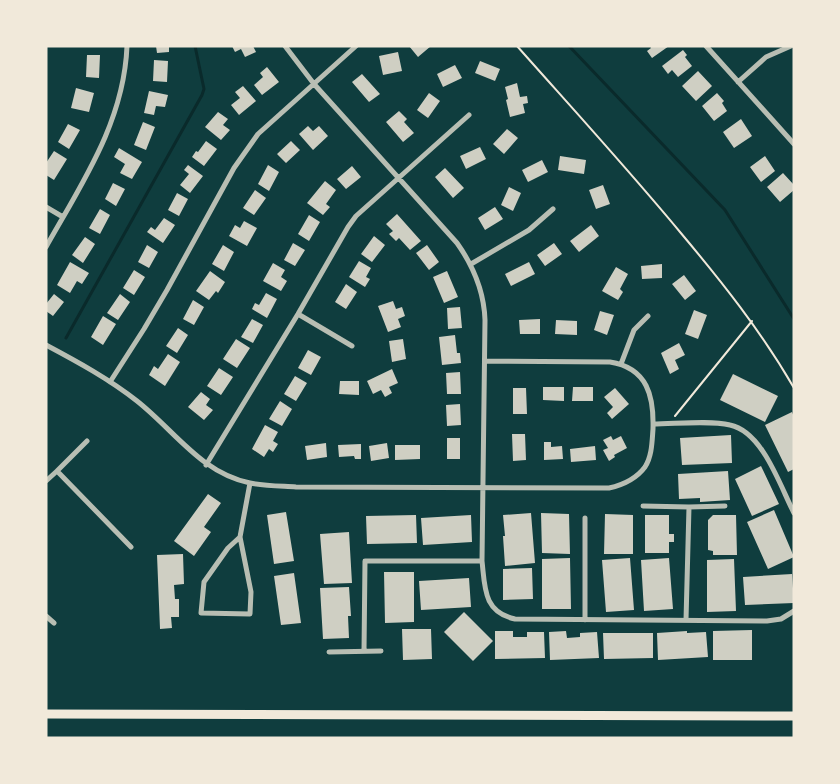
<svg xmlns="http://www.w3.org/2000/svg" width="840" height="784" font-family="'Asap Condensed',sans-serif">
<rect width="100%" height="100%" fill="#0f3d3e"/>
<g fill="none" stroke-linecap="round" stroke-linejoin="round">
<path stroke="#0a2a2b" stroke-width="3" d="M569,46L725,210L794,319
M66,338L202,95L204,89L195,46"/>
</g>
<path fill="#cfcfc3" d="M156,46H169V52L157,53Z
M232,46H253L256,52L245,57L241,49L235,52Z
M409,46H431L418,57Z
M650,46H669L652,58L647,51L651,48Z
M683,50L687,55L685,57L692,66L678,77L672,70L668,74L662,66Z
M398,52L402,71L383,75L379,56Z
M87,55H100L99,78L86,77Z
M154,60L168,61L167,82L153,81Z
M480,61L500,69L495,81L475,73Z
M455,65L462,78L443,87L437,74Z
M267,67L279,82L262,95L254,85L263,77L260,73Z
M698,71L712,86L696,101L682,86Z
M362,74L380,94L369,102L352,82Z
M517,83L520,97L527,96L528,103L523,104L525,113L510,117L506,100L508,99L505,87Z
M243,86L256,101L239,115L231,105L240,98L235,92Z
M76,88L94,93L89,112L71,108Z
M149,91L168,95L165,107L156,106L154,115L144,113Z
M429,93L440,101L428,118L417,110Z
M717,93L724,101L722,103L727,111L714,121L702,106Z
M399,111L407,119L404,122L414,133L403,142L386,122Z
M218,112L228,119L223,125L230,130L221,140L205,127Z
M741,119L752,136L734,148L723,132Z
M143,122L155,127L146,150L134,145Z
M68,124L80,130L69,149L58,142Z
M308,126L313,131L319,126L328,136L313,150L299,134Z
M507,129L518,138L504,154L493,144Z
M206,141L217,149L204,166L192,157L196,151L198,152Z
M291,141L300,150L286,163L277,154Z
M480,147L486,159L466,169L460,156Z
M119,148L142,162L132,179L120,173L125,164L114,157Z
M54,151L67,159L54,180L46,175V163Z
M560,156L586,160L584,174L558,170Z
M765,156L775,171L761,182L750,167Z
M542,160L548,172L528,182L522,170Z
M188,165L203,176L190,193L180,185L189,174L184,170Z
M268,165L279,172L269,191L258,184Z
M352,166L361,177L346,189L337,179Z
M445,168L464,188L453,198L435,177Z
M783,173L794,185V190L780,202L767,187Z
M325,181L336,190L326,204L330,207L323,215L307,203Z
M113,183L125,189L116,206L105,199Z
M603,185L610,204L596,209L589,190Z
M509,187L521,193L513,211L501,205Z
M255,190L266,198L254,215L243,208Z
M177,193L188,199L179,216L168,210Z
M495,207L503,219L485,230L478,218Z
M100,209L110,215L100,234L89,228Z
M397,214L421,241L410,250L399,238L396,241L389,234L393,231L386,224Z
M309,215L320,222L309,241L298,234Z
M164,218L175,225L163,243L147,232L151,227L155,230Z
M244,221L257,228L247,246L229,236L235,225L240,228Z
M591,225L599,236L579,252L570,241Z
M374,236L385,245L372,262L361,254Z
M85,237L95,244L83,263L72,255Z
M293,243L305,250L295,266L284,260Z
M554,243L562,254L545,266L537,255Z
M147,245L158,252L149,268L138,262Z
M223,245L234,252L224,271L212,264Z
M427,245L439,262L429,270L416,253Z
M359,261L371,268L366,277L370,279L365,287L349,277Z
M70,262L89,273L82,284L77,281L70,293L57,285Z
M529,262L535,274L511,286L505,274Z
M273,263L285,270L281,277L287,281L281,291L263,281Z
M662,264V278L642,279L641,266Z
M616,267L628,274L620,289L623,292L618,300L602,291Z
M134,270L145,277L134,295L123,288Z
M210,271L225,282L218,293L216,291L209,300L196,291Z
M447,271L458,297L444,303L433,277Z
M684,275L696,291L685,300L672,284Z
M346,284L357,292L346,309L335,302Z
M266,293L277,299L267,318L252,309L255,303L259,305Z
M54,294L64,302L53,316L46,311V304Z
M120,294L130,302L118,320L107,313Z
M193,300L204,307L194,325L183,319Z
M393,301L396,309L402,307L405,316L398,319L401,327L388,332L378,306Z
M460,307L462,328L448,329L447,308Z
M694,310L707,315L698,339L685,334Z
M600,311L614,315L607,335L594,330Z
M103,316L116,324L103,345L91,337Z
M252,319L263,325L253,343L241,337Z
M540,319V334H520L519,320Z
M556,320L577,321V335L555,334Z
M178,328L188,335L177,353L166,346Z
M455,335L457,353H460L461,363L442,365L439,337Z
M236,339L250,348L237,368L223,359Z
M403,339L406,359L392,362L389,341Z
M679,343L685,355L675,360L679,369L670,374L661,353Z
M308,350L321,357L311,375L298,368Z
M168,354L180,362L165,386L149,375L154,366L158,369Z
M219,368L233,377L221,395L207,386Z
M392,369L398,383L389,387L392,393L385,397L381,390L373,394L367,381Z
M460,372L461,394H447L446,373Z
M733,374L778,396L765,422L720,400Z
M295,376L307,383L296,401L284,394Z
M340,381H359V395L339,394Z
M543,387H564V401L543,400Z
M573,387H593V401H572Z
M513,388H526L527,414H513Z
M615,388L629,404L612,419L607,413L613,407L604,397Z
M201,392L210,399L206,405L213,410L204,420L188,407Z
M280,401L292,409L282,426L269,419Z
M460,404L461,425L447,426L446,405Z
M792,412L794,417V469L788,472L765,425Z
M265,425L278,432L273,441L278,444L273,452L269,449L264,457L252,449Z
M512,434H525L526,460L513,461Z
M731,435L732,463L682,465L680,438Z
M611,436L613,440L621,436L627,448L614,455L615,457L609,461L603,450L608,448L603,440Z
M447,438H460V459H447Z
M544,442H551V447L562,446L563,459L544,460Z
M326,443L327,457L307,460L305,446Z
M387,443L389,458L371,461L369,446Z
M361,444V459H355L354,456L339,457L338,445Z
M395,445H420V459L395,460Z
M595,446L596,460L571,462L570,449Z
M761,466L779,504L752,516L735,479Z
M728,471L730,500L700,502V498L679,499L678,474Z
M208,494L221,503L204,527L211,532L194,556L174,541Z
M774,510L794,557L768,569L747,522Z
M286,512L294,561L274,564L267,515Z
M531,513L535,563L505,566L503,536H505L503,515Z
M541,513L569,514L570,554L542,553Z
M605,514L633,515V554H604Z
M416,515L417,543L367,544L366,516Z
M471,515L472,542L423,545L421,518Z
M645,515H669V534H674V542H669V553H645Z
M713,515H736L737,555H713V551L708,550V520Z
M349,532L352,583L324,584L320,534Z
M183,554L184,584L174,585L175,599H179V617H171L172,628L160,629L157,555Z
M570,558L571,609H542V559Z
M630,558L634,610L606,612L602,560Z
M669,558L673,609L644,611L641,560Z
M734,559L736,611L707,612V560Z
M532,568L533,599L503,600V569Z
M384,572H414V622L385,623Z
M294,573L301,623L281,625L274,576Z
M792,574L794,603L745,605L743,577Z
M469,578L471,607L421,610L419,581Z
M349,587L351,616H348L349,638L323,639L320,588Z
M464,612L493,641L473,661L444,632Z
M402,629H431L432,659L403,660Z
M752,630V660H713V631Z
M495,631H513V637H527V632H544L545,658L495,659Z
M566,631L567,638L580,637V633L597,632L599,658L550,660L549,632Z
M687,631V633L706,632L708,657L658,660L657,633Z
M603,633H653V658L604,659Z"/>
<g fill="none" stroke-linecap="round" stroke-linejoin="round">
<path stroke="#f1e9da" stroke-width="2" d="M517,46C572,108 627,168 680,232C722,282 761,331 794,388
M675,416L752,321"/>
<path stroke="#b8beb3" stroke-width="5" d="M285,46L314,84L457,243C474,267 484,291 485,320L482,561C485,587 483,612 515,619L767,621L781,619L794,611
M706,46L794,144
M738,82L766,57L791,46
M46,207L63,217
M46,247C82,183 124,122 127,46
M471,264L529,230L553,209
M298,314L352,346
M46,345C78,362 109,379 137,401C175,431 201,473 250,483C265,486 281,486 296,487L609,488C623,485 636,479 645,467C652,456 652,442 653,429C654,397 648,368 610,362L485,361
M621,364L634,330L648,316
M110,382L144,329L167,290L234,168L258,134L356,46
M653,424C675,424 710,420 730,425C763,432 780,486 794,513
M206,465L298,314L348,227L356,216L469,115
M57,471L87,441
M46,481L57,471L131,547
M643,506L689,507
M240,537L228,548L204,582L201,613L250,614L251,592L240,537L250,483
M46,616L54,623
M585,620V518
M686,620L689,507L725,506
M364,651L365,561H482
M329,652L381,651"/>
<path stroke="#f1e9da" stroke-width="9" d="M46,714L794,716"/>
</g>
<rect width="840" height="784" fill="none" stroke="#f1e9da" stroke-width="95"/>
</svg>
